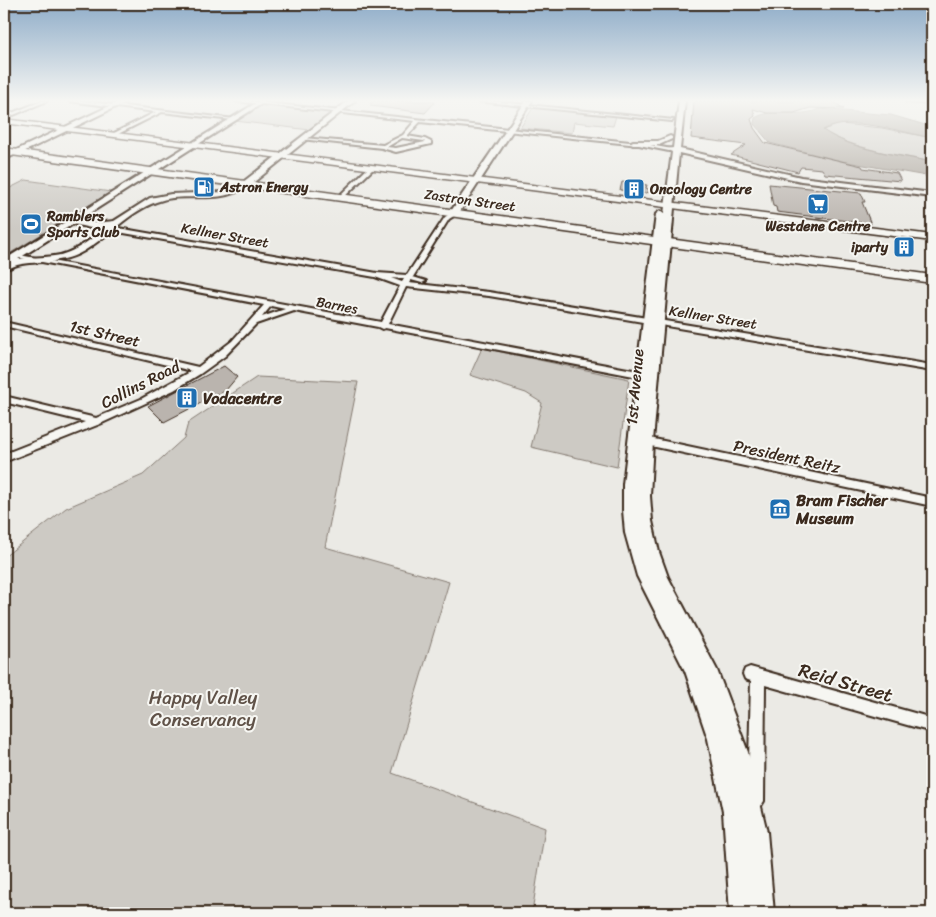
<svg xmlns="http://www.w3.org/2000/svg" width="936" height="917" font-family="Sriracha,sans-serif">
<rect width="100%" height="100%" fill="#ebeae5"/>
<filter id="ink" filterUnits="userSpaceOnUse"><feTurbulence type="fractalNoise" baseFrequency=".02" numOctaves="2"/><feDisplacementMap in="SourceGraphic" scale="10" xChannelSelector="R" yChannelSelector="G"/><feConvolveMatrix kernelMatrix="1 2 1 2 8 2 1 2 1" color-interpolation-filters="sRGB"/></filter>
<g filter="url(#ink)">
<path fill="#cdcac4" stroke="#847a71" d="M261,105L332,113L310,130L235,121Z
M533,108L616,116L613,126L574,122L572,133L520,128Z
M841,124L882,128L932,138V162C896,154 854,150 822,130Z
M26,180L111,192L4,257V191Z
M482,348L629,379L617,467L531,447L542,403L526,393L470,375Z
M257,377L358,382L325,547L449,582L392,773L545,828L532,913H4V557L66,508L143,475L184,438L188,423Z"/>
<path fill="#a8a198" stroke="#7c7167" d="M819,109L891,115L932,127V138C901,132 851,115 823,130C851,150 899,155 932,162V177L841,161L770,143L754,124L755,118C773,107 798,119 819,109Z"/>
<path fill="#bab4ae" stroke="#3b2a1e" d="M371,101H427L435,102L425,113L371,106Z
M694,101H833L844,109L810,108L794,113H767L753,109L755,116L751,119L754,128L765,143L862,166L863,168L897,173L901,181L825,174L822,169L801,167L798,172L731,155L746,145L691,138Z
M622,182L647,185L646,188L652,191L642,194L628,193L629,191L620,190Z
M769,184L861,193L865,202H862L871,224L777,212L776,207L773,206Z
M224,366L237,377L226,390L164,422L148,406Z"/>
<g fill="none" stroke-linecap="round" stroke-linejoin="round">
<g stroke="#3b2a1e" stroke-width="4">
<path id="street" d="M42,101H47L4,119V116Z
M69,101H82L235,119L233,120L162,112L114,136L112,134L156,112Z
M235,101H248L639,143L672,149L669,151L639,145L420,122L407,136L425,139L431,142V144L396,152L382,148L301,139L303,138L383,145L403,135L415,121ZM402,138L424,141L425,142L396,148L387,147Z
M476,101H490L674,120L672,121Z
M905,101L932,102V104L907,102Z
M369,167L374,168L342,199H338V197Z
M452,213L457,214L449,219L413,277L426,281L422,283L411,280L409,283L489,292L932,365V371L489,296L406,287L388,324L649,373L653,376L649,379L385,328L382,329L378,327L294,311L256,324L225,356L200,374L174,390L100,424L4,462V454L85,422L4,402V396L96,418L141,399L192,371L4,326V322L198,367L232,341L264,305L16,257L14,256V254L381,322L400,286L375,277L101,229L98,227L101,225L377,273L407,275L445,217ZM391,278L404,279L402,282ZM271,306L285,309L262,317Z
M640,436L932,498V506L637,443L635,440L637,437Z
M750,667L932,718V732L765,685L764,801L761,806L756,809L751,806L748,801L751,681L745,679L743,674L745,669Z"/>
</g>
<g stroke="#3b2a1e" stroke-width="4">
<path id="secondary" d="M259,101H266L79,220L95,223L114,221L150,198L171,194L225,192L243,182L348,101H355L249,186C213,207 189,190 156,202C129,212 109,236 84,251C64,263 44,261 22,264C15,265 10,268 4,270L7,258L65,222L66,219H70ZM73,224L95,229L106,227C91,239 74,254 54,256C42,258 30,257 18,259Z
M679,101H685L680,149L801,177L932,193V197L801,181L679,153L653,441L650,496L652,521L659,552L668,577L717,670L748,752L767,832L774,913H730L723,812L708,739L685,671L637,576L625,533L623,510V484L656,214L660,211L664,214L672,152L666,149L673,148Z
M670,136L672,137V139L659,145H633L630,143L633,141H658Z
M14,151L16,152V154L4,160V155Z"/>
</g>
<g stroke="#3b2a1e" stroke-width="4">
<path id="primary" d="M120,101H128L17,155L10,153Z
M526,101H532L457,216H451L449,214Z"/>
</g>
<g stroke="#3b2a1e" stroke-width="3">
<path id="highway" d="M4,119L932,235V241L4,123Z
M4,148L932,275V283L4,154Z"/>
</g>
<use href="#street" fill="#f6f6f2" fill-rule="evenodd"/>
<use href="#secondary" fill="#f6f6f2" fill-rule="evenodd"/>
<use href="#primary" fill="#f6f6f2" fill-rule="evenodd"/>
<use href="#highway" fill="#f6f6f2" fill-rule="evenodd"/>
</g>
</g>
<linearGradient id="sky" x2="0" y2="1"><stop stop-color="#8eacc8"/><stop offset="0.44" stop-color="#f6f6f3"/><stop offset="1" stop-color="#f6f6f3" stop-opacity="0"/></linearGradient>
<rect width="936" height="229" fill="url(#sky)"/>
<defs>
<g id="fuel-square" transform="scale(1.125)"><rect x="-9" y="-9" width="18" height="18" rx="4" fill="#1f6fb2" stroke="#f6f6f2"/><path d="M-5.5-6h7V0h2V4h1.3V-2.5L3-4.5l.8-.8L6-3V5H2.5V1h-1V6h-7ZM-4.2-4.7v3.2H.2V-4.7Z" fill="#fff"/></g>
<g id="building-square" transform="scale(1.125)"><rect x="-9" y="-9" width="18" height="18" rx="4" fill="#1f6fb2" stroke="#f6f6f2"/><path d="M-4-6H4V6H1V3H-1V6H-4ZM-2.5-4.3h1.7v1.8h-1.7ZM.8-4.3h1.7v1.8H.8ZM-2.5-1h1.7V.8h-1.7ZM.8-1h1.7V.8H.8Z" fill="#fff"/></g>
<g id="supermarket-square" transform="scale(1.125)"><rect x="-9" y="-9" width="18" height="18" rx="4" fill="#1f6fb2" stroke="#f6f6f2"/><path d="M-6-5.5h2.5l.6 2H6L4.5 2H-2.5L-4.4-4H-6ZM-1.5 3.2a1.3 1.3 0 1 0 .1 0ZM3 3.2a1.3 1.3 0 1 0 .1 0Z" fill="#fff"/></g>
<g id="stadium-square" transform="scale(1.125)"><rect x="-9" y="-9" width="18" height="18" rx="4" fill="#1f6fb2" stroke="#f6f6f2"/><path d="M0-5a6.5 5 0 1 0 0 10a6.5 5 0 1 0 0-10ZM-3.5-1.8h7v3.6h-7Z" fill="#fff"/></g>
<g id="museum-square" transform="scale(1.125)"><rect x="-9" y="-9" width="18" height="18" rx="4" fill="#1f6fb2" stroke="#f6f6f2"/><path d="M0-6L6-3V-2H-6V-3ZM-5-1h2V3h-2ZM-1-1h2V3h-2ZM3-1h2V3H3ZM-6 4H6V6H-6Z" fill="#fff"/></g>
</defs>
<g fill-rule="evenodd">
<use href="#fuel-square" x="204" y="187"/>
<use href="#building-square" x="634" y="189"/>
<use href="#supermarket-square" x="818" y="204"/>
<use href="#stadium-square" x="31" y="224"/>
<use href="#building-square" x="904" y="247"/>
<use href="#building-square" x="187" y="398"/>
<use href="#museum-square" x="780" y="509"/>
</g>
<g text-anchor="middle" stroke-width="4" stroke-linejoin="round" paint-order="stroke">
<g font-size="14" font-weight="bold" fill="#3b2a1e" stroke="#f6f6f2" text-anchor="start">
<text x="220" y="192">Astron Energy</text>
<text x="650" y="194">Oncology Centre</text>
<text x="47" y="221">Ramblers<tspan x="47" dy="16">Sports Club</tspan></text>
<text x="818" y="231" text-anchor="middle">Westdene Centre</text>
<text x="888" y="252" text-anchor="end">iparty</text>
</g>
<g font-size="14" fill="#3b2a1e" stroke="#f6f6f2">
<text transform="translate(470 200) rotate(8)" y="5">Zastron Street</text>
<text transform="translate(225 235) rotate(10)" y="5">Kellner Street</text>
<text transform="translate(337 305) rotate(11)" y="5">Barnes</text>
<text transform="translate(713 317) rotate(9)" y="5">Kellner Street</text>
</g>
<g font-size="16" fill="#3b2a1e" stroke="#f6f6f2">
<text transform="translate(105 333) rotate(13)" y="6">1st Street</text>
<text transform="translate(140 384) rotate(-27)" y="6">Collins Road</text>
<text transform="translate(634 387) rotate(-85)" y="6">1st Avenue</text>
<text transform="translate(787 456) rotate(12)" y="6">President Reitz</text>
</g>
<g font-size="16" font-weight="bold" fill="#3b2a1e" stroke="#f6f6f2" text-anchor="start">
<text x="203" y="404">Vodacentre</text>
<text x="796" y="506">Bram Fischer<tspan x="796" dy="18">Museum</tspan></text>
</g>
<g font-size="19" fill="#3b2a1e" stroke="#f6f6f2">
<text transform="translate(846 682) rotate(16)" y="7">Reid Street</text>
</g>
<g font-size="19" fill="#605248" stroke="#f6f6f2">
<text x="203" y="704">Happy Valley<tspan x="203" dy="22">Conservancy</tspan></text>
</g>
</g>
<rect width="936" height="917" fill="none" stroke="#f6f6f2" stroke-width="20"/>
<rect x="10" y="10" width="916" height="897" fill="none" stroke="#3b2a1e" stroke-width="2" filter="url(#ink)"/>
</svg>
